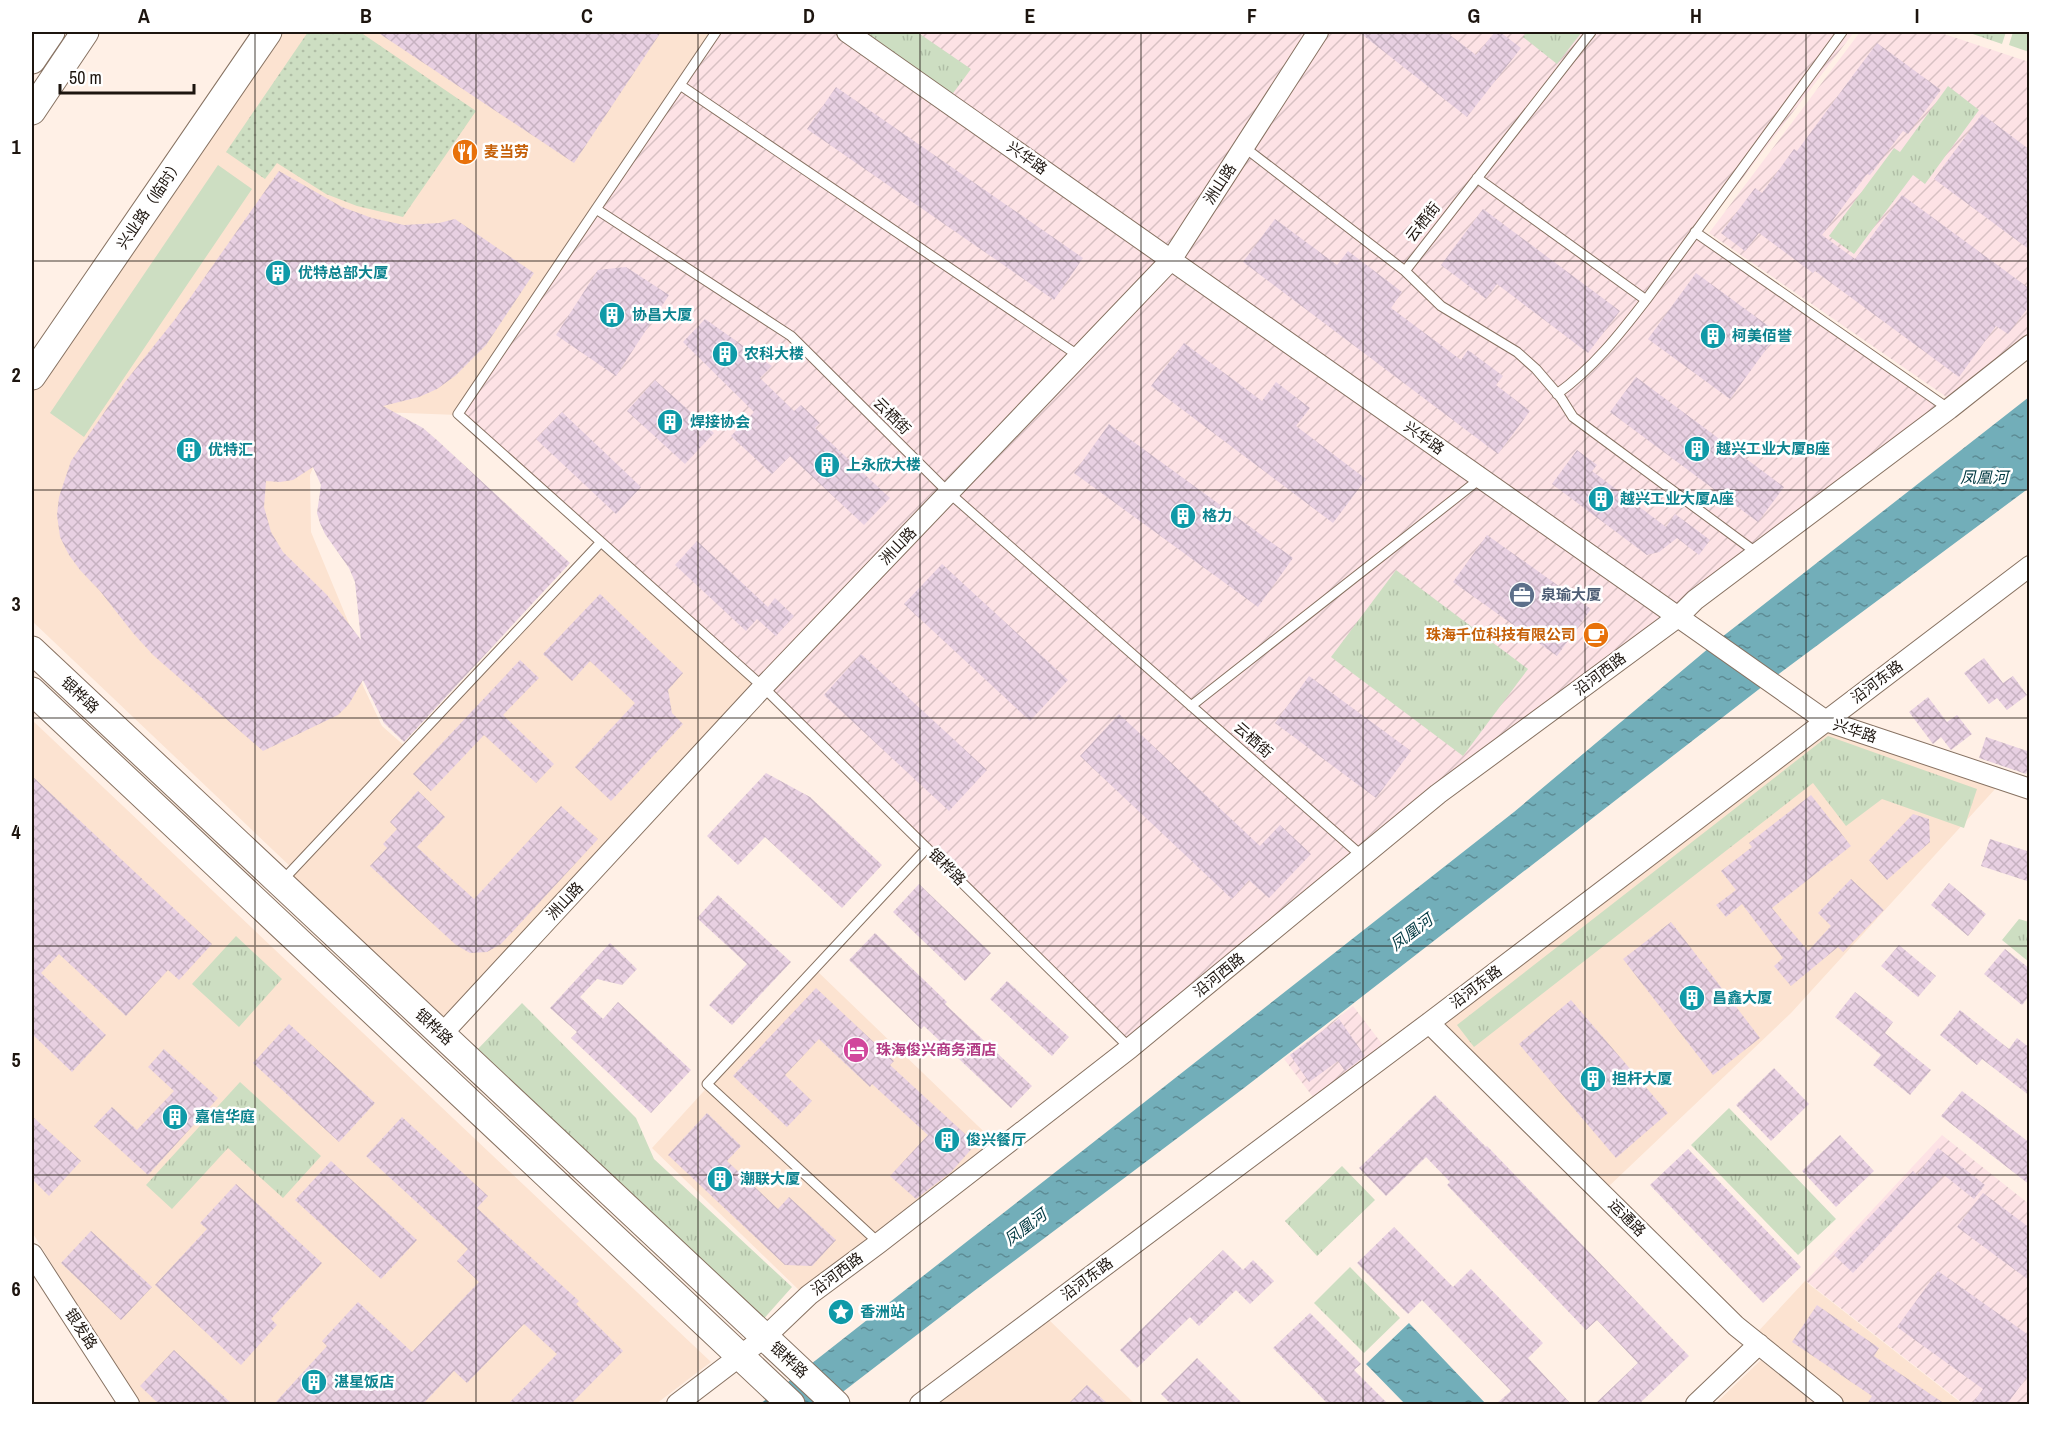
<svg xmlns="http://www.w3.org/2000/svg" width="2061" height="1436" font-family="'Archivo Narrow','Noto Sans SC',sans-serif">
<defs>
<pattern id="industrial-furrows" width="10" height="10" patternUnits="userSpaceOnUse" patternTransform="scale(1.5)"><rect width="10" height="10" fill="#fde2e5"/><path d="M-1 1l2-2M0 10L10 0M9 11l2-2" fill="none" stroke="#d8c1c3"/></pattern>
<pattern id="grass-tufts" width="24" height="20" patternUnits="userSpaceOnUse" patternTransform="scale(1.5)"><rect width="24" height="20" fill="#cddec2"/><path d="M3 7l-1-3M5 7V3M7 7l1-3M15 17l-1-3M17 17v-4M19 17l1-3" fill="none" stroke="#b0bea6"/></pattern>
<pattern id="park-dots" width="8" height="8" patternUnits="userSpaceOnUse" patternTransform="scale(1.5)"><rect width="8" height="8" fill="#cddec2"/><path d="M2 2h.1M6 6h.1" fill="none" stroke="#b0bea6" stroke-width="1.8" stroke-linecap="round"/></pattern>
<pattern id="water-ripples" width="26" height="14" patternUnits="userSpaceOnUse" patternTransform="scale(1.5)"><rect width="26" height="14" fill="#72aeb9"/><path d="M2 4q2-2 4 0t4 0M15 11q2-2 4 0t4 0" fill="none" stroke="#5d8c95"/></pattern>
<pattern id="building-cross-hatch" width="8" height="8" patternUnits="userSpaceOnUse" patternTransform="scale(1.5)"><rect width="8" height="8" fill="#e8d0e2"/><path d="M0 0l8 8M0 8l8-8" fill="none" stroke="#c7b2c1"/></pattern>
</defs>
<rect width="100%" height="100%" fill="#fff0e6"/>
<path fill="#fce3d1" d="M268,32H716L458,415L353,411L325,437L310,475L311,532L352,631L357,673L382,726L407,748L601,542L763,687L442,1034L281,882L293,869L32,621V377Z
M32,720L711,1362L656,1404H139L32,1232Z
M1827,728L1996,788L1791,1013L1607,1188L1441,1024Z
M815,969L1004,1151L802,1293L652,1148Z
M1805,1281L1960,1402L1961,1404H1833L1752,1338Z
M1045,1316L1135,1404H926Z
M1761,1360L1815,1404H1715Z"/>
<path fill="url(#industrial-furrows)" d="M716,32H1854L1697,238L1940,408L1130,1047L763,687L459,415Z
M1860,32H1938L2029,62V332L1948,398L1709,233Z
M1353,1006L1389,1053L1319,1105L1284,1059Z
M1942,1135L2029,1204V1404H1961L1960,1401L1806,1281Z"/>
<path fill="url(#grass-tufts)" d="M860,32H917L971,69L951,96Z
M1527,32H1582L1557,64L1523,37Z
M1967,32H2006L2002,44Z
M1948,86L1979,110L1925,184L1913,175L1854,254L1829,236L1894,148L1900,152Z
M1396,570L1528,669L1463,756L1331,657Z
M1828,736L1977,789L1964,828L1882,799L1846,826L1813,783L1474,1047L1457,1025Z
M2019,919L2029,922V962L2002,940Z
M236,936L282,979L239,1027L192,984Z
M522,1003L636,1118L654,1159L792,1287L761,1322L476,1051Z
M240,1082L321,1156L283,1198L228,1148L172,1209L146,1185Z
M1729,1108L1836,1219L1798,1255L1691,1145Z
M1342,1166L1375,1200L1317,1256L1285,1221Z
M1350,1267L1400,1318L1364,1353L1314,1303Z"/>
<path fill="url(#park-dots)" d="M308,32H360L476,111L403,217L357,206L326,194L277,163L265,179L226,152Z"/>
<path fill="#cddec2" d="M2013,32H2029V52L2009,45Z
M218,165L252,189L84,437L50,413Z"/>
<path fill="url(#water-ripples)" d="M2029,397V488L1776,676L1244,1088L974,1291L827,1404H760L1514,812L1722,637Z
M1409,1323L1486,1404H1405L1366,1364Z"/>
<path fill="url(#building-cross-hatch)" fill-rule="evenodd" d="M377,32H661L574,163Z
M1359,32H1446L1476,55L1495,32H1500L1521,48L1467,117Z
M1877,43L1941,90L1908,134L1903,131L1870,175L1867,174L1822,235L1855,259L1902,195L2030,289V305L2008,334L1996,326L1959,377L1815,271L1813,273L1759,233L1745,251L1721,233L1755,188L1762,193L1794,149L1797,151Z
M836,87L1083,258L1054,300L807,129Z
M1982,114L2030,150V250L1934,179Z
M279,171L342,207L372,218L404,225L439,223L455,219L534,273L486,345L455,376L437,389L419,397L383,406L423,428L438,441L570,563L404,742L384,723L363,680L349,704L338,715L263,751L153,655L133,633L100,591L80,570L69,555L60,537L57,515L59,497L71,461L125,382L176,318ZM313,467L321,485L317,513L320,523L325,534L349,568L355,582L361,640L327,595L283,552L271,532L264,507L266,481L280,482L293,480Z
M1483,209L1620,311L1588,353L1497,284L1486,299L1441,265Z
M1275,219L1337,265L1348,251L1402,292L1391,308L1461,360L1468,350L1503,376L1496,385L1530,411L1498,454L1243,262Z
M626,267L669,295L616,376L556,335L598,270Z
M1696,273L1778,333L1730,399L1648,339Z
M705,319L772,366L760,378L794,411L801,405L820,423L815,428L890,498L864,525L790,456L772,474L731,436L754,412L683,342Z
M1184,343L1262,401L1276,382L1310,408L1296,426L1366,479L1333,523L1151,386Z
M1636,377L1784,487L1758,522L1610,412Z
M655,380L714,433L685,464L627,411Z
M562,412L641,487L616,514L536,439Z
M1109,424L1293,558L1258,607L1074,473Z
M1577,450L1597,465L1592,471L1666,527L1675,514L1710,540L1699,555L1677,538L1659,552L1647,555L1552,484Z
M1487,535L1591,609L1557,656L1453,582Z
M697,541L768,607L775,598L794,616L776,636L757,619L746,631L675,565Z
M942,564L1068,680L1030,721L904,604Z
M600,594L683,673L668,690L672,713L683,724L611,801L575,767L635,703L590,661L572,681L543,654Z
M861,654L987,770L949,811L824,695Z
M1984,658L2003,683L2013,676L2027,695L2007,710L1997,698L1989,704L1964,673Z
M520,660L539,678L503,715L554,764L536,783L484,735L431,791L413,774Z
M1309,676L1411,751L1376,798L1275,723Z
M1928,697L1947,722L1957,715L1972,734L1951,750L1941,737L1933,744L1909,712Z
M1119,714L1260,846L1280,825L1311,854L1269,898L1249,880L1232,899L1080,756Z
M1986,737L2030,752V763L2026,774L1979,758Z
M766,773L810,797L882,865L842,908L765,837L738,865L707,836Z
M32,776L212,944L179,980L168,970L126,1016L59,954L41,973L106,1035L72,1072L32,1034Z
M418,791L445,817L417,847L474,899L561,806L598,839L501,944L487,952L470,953L456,945L370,866L387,848L383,844L397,829L390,822Z
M1811,795L1851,846L1772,908L1808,951L1831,926L1818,913L1851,879L1884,910L1843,952L1838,947L1791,986L1774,966L1783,958L1742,904L1726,917L1716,905L1736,890L1721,871L1752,847L1749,843Z
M1913,814L1929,819L1930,842L1887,880L1869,860Z
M1990,839L2030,852V882L1981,866Z
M1949,883L1986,914L1968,936L1931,905Z
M919,884L991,953L965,981L893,912Z
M718,895L791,962L732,1025L709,1005L747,964L697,918Z
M1671,922L1760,1038L1713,1075L1623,959Z
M875,933L947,1002L945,1004L1032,1086L1011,1108L924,1026L921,1029L849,960Z
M610,943L637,969L622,985L597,979L580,997L603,1019L618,1002L691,1070L651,1113L571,1038L577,1032L550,1008Z
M1899,945L1936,976L1918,997L1881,966Z
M2005,949L2030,969V995L2022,1005L1984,974Z
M1007,981L1069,1037L1052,1056L990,999Z
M816,988L894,1061L890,1065L976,1144L951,1172L916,1199L890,1176L928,1135L872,1084L870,1087L819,1039L785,1075L812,1101L787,1127L733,1076Z
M1855,992L1893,1022L1885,1033L1931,1070L1910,1095L1873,1065L1881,1055L1835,1017Z
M1571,1000L1668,1113L1616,1158L1519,1044Z
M1960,1010L2009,1049L2017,1038L2030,1048V1096L1982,1059L1977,1065L1940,1035Z
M1339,1019L1365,1056L1345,1071L1338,1061L1309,1082L1290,1055Z
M289,1024L375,1103L339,1142L253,1063Z
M164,1049L218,1098L148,1175L94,1126L112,1107L137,1130L174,1091L148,1067Z
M1774,1068L1809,1104L1771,1141L1736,1105Z
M1962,1091L2030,1143V1185L1941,1116Z
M1435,1095L1486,1147L1487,1146L1689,1356L1639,1404H1595L1638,1363L1597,1320L1586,1330L1447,1185L1450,1182L1426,1157L1386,1196L1359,1168Z
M707,1113L741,1146L727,1161L778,1209L789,1197L836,1240L812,1266L785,1265L668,1155Z
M32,1116L81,1161L49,1196L32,1179Z
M402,1117L488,1196L477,1208L579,1301L576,1304L623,1351L571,1404H508L557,1354L524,1324L467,1383L454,1371L423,1404H274L327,1346L322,1341L358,1302L412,1352L479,1282L457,1261L468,1249L366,1156Z
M1840,1135L1874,1171L1836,1207L1802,1171Z
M1938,1148L1985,1185L1974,1199L1944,1175L1853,1273L1834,1255L1913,1171L1917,1175Z
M1688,1149L1801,1267L1763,1303L1650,1185Z
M331,1161L417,1240L381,1279L295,1200Z
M236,1184L322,1263L271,1319L277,1325L241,1365L155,1285L207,1229L200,1223Z
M1983,1193L2030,1228V1281L1957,1227Z
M1394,1227L1453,1287L1471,1269L1543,1343L1528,1358L1571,1404H1496L1511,1391L1422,1300L1408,1314L1357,1263Z
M91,1231L152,1287L121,1320L61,1263Z
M1223,1250L1243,1270L1253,1260L1274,1281L1250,1304L1236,1290L1199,1326L1190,1317L1137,1368L1120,1350Z
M1938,1271L2030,1336V1373L2007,1404H1972L1983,1389L1897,1327Z
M1817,1305L1879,1348L1874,1356L1945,1404H1867L1872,1396L1792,1342Z
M1310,1313L1361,1364L1354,1370L1388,1404H1328L1273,1348Z
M174,1350L232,1404H159L140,1386Z
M1197,1358L1243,1404H1171L1161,1394Z
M1087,1385L1108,1404H1068Z"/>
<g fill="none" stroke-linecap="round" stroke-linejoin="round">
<g stroke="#877262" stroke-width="11">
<path id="service" d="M716,32L596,209L791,336L947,491L1363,857
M680,85L1079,356
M1244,147L1405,271L1591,32
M1477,178L1646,300C1619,335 1593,368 1557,394
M596,209L458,414L763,687L1130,1048
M1695,232L1949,409
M1405,271L1441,306L1517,352L1536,369L1561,398L1573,417L1757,553
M1646,300L1842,32
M1191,706L1481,478
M282,881L601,542
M879,1243L707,1084L927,848"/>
</g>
<g stroke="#877262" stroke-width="22">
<path id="minor" d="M847,32L1826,721L2030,789
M1429,1023L1736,1326L1833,1404
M442,1034L763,687L1171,260L1318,32
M32,1254L129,1404
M677,1404L765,1337L809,1295L879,1243L1130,1048L1438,794L1678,617L1695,600L1949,409L2030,345
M920,1404L1429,1023L2030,566
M1696,1404L1759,1344"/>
</g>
<g stroke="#877262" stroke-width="29">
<path id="secondary" d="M32,60L51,32
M32,111L85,32
M32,376L268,32
M32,650L836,1404
M32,691L791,1404"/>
</g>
<use href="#service" stroke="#fff" stroke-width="9"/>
<use href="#minor" stroke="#fff" stroke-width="20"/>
<use href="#secondary" stroke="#fff" stroke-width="27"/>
</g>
<path fill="none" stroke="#1d150f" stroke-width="1.5" stroke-opacity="0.55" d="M255,32V1404M476,32V1404M698,32V1404M920,32V1404M1141,32V1404M1363,32V1404M1585,32V1404M1806,32V1404M32,261H2030M32,490H2030M32,718H2030M32,946H2030M32,1175H2030"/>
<defs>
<g id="restaurant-disc" transform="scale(1.35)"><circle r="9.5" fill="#e8710a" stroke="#fff"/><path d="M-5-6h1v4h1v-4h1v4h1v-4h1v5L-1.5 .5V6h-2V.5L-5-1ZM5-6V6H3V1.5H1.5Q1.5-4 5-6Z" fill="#fff"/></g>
<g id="building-disc" transform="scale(1.35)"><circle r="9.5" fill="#0f9aa8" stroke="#fff"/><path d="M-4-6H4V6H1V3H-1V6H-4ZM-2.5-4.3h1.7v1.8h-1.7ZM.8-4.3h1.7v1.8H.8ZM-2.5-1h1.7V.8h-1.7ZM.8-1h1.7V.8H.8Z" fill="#fff"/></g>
<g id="office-disc" transform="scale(1.35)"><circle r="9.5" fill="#5c6f8a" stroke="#fff"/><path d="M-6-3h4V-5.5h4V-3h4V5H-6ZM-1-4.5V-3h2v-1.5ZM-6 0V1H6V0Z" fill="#fff"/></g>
<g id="cafe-disc" transform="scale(1.35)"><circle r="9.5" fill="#e8710a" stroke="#fff"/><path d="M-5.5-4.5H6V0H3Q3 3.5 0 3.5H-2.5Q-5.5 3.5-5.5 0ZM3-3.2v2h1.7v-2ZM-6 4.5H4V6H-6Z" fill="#fff"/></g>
<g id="hotel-disc" transform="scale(1.35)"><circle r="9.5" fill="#d1479c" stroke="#fff"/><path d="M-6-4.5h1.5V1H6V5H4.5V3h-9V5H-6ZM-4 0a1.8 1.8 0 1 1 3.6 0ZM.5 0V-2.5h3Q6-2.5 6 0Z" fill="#fff"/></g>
<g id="sight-disc" transform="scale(1.35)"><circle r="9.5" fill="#0f9aa8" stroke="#fff"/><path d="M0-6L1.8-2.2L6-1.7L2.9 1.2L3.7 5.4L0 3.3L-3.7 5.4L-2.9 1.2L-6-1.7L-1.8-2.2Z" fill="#fff"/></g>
</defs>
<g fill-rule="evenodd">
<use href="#restaurant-disc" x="465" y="152"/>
<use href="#building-disc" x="278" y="273"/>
<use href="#building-disc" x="612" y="315"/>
<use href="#building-disc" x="1713" y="336"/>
<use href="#building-disc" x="725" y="354"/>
<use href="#building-disc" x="670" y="422"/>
<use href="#building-disc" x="1697" y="449"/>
<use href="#building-disc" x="189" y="450"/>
<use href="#building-disc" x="827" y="465"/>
<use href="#building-disc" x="1601" y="499"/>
<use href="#building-disc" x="1183" y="516"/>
<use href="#office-disc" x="1522" y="595"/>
<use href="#cafe-disc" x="1596" y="635"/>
<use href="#building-disc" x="1692" y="998"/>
<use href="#hotel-disc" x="856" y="1050"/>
<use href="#building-disc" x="1593" y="1079"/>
<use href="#building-disc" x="175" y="1117"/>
<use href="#building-disc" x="947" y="1140"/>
<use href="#building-disc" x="720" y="1179"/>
<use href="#sight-disc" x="841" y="1312"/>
<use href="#building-disc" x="314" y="1382"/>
</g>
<g text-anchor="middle" stroke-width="5" stroke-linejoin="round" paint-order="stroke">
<g font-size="15" font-weight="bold" fill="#c56008" stroke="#fff" text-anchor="start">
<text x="484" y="157">麦当劳</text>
<text x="1576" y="640" text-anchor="end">珠海千位科技有限公司</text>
</g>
<g font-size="15" fill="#1d150f" stroke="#fff">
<text transform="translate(1027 158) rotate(35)" y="5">兴华路</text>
<text transform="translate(1220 184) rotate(-57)" y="5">洲山路</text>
<text transform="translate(150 204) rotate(-56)" y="5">兴业路（临时）</text>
<text transform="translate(1423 222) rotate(-52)" y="5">云栖街</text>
<text transform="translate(892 416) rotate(45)" y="5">云栖街</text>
<text transform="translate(1424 438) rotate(35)" y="5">兴华路</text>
<text transform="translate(898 546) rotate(-46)" y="5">洲山路</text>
<text transform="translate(1600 674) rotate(-37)" y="5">沿河西路</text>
<text transform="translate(1877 682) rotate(-37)" y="5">沿河东路</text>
<text transform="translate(80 695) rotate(43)" y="5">银桦路</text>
<text transform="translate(1855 731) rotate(18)" y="5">兴华路</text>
<text transform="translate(1253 740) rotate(41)" y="5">云栖街</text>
<text transform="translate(947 867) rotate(45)" y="5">银桦路</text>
<text transform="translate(565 901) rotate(-47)" y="5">洲山路</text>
<text transform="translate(1219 975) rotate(-39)" y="5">沿河西路</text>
<text transform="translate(1476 987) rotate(-37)" y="5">沿河东路</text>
<text transform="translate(434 1027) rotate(43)" y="5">银桦路</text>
<text transform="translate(1627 1218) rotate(45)" y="5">运通路</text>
<text transform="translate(837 1274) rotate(-37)" y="5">沿河西路</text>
<text transform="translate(1087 1279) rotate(-37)" y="5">沿河东路</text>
<text transform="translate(81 1329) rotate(57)" y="5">银发路</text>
<text transform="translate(789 1360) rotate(43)" y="5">银桦路</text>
</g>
<g font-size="15" font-weight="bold" fill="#0d838f" stroke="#fff" text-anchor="start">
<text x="298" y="278">优特总部大厦</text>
<text x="632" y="320">协昌大厦</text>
<text x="1732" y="341">柯美佰誉</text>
<text x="744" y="359">农科大楼</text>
<text x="690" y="427">焊接协会</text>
<text x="1716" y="454">越兴工业大厦B座</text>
<text x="208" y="455">优特汇</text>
<text x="846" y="470">上永欣大楼</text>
<text x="1620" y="504">越兴工业大厦A座</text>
<text x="1202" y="521">格力</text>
<text x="1712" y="1003">昌鑫大厦</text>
<text x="1612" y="1084">担杆大厦</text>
<text x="195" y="1122">嘉信华庭</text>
<text x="966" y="1145">俊兴餐厅</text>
<text x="740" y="1184">潮联大厦</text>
<text x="860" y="1317">香洲站</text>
<text x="334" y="1387">湛星饭店</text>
</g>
<g font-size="15" font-weight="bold" fill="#4e5e75" stroke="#fff" text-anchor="start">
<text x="1541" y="600">泉瑜大厦</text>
</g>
<g font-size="15" font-weight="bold" fill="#b23c85" stroke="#fff" text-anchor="start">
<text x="876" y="1055">珠海俊兴商务酒店</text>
</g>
<g font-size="16" font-style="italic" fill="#003942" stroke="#fff">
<text x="1984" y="483">凤凰河</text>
<text transform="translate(1411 932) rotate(-37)" y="6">凤凰河</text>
<text transform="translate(1025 1227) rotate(-37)" y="6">凤凰河</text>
</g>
</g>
<rect width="2061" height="1436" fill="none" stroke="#ffffff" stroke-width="66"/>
<path d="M60 84v9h134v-9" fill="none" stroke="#1d150f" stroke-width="3"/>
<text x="69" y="84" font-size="18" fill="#1d150f" stroke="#ffffff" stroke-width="4.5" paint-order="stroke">50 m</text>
<rect x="33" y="33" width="1995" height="1370" fill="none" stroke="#1d150f" stroke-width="2"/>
<g font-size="20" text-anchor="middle" font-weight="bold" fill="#1d150f">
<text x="144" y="23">A</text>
<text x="366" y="23">B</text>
<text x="587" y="23">C</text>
<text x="809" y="23">D</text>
<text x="1030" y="23">E</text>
<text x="1252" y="23">F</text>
<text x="1474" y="23">G</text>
<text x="1696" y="23">H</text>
<text x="1917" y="23">I</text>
<text x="16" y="154">1</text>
<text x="16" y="382">2</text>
<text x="16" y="611">3</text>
<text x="16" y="839">4</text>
<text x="16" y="1067">5</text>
<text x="16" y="1296">6</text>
</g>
</svg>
